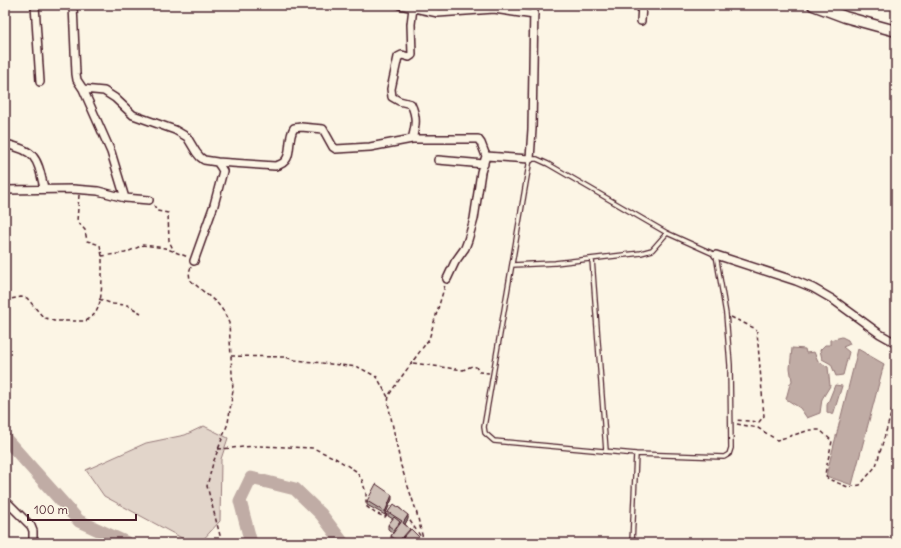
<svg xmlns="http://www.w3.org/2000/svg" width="901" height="548" font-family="Delius,sans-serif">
<rect width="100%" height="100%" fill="#fcf5e5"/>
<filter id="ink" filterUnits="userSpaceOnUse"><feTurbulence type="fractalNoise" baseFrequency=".025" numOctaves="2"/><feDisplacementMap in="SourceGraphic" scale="8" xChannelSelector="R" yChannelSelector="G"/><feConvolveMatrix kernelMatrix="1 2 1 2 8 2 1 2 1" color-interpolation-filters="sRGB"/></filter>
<g filter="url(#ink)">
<path fill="#e2d5ca" stroke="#967a7a" d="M204,426L228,438L221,459L220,521L200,543H191L104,496L86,470L146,443L185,435Z"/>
<path fill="#c0aca5" stroke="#917474" d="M842,337L848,340L850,344L843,347L849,352L843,375L836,376L831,364L822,359L820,350L825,345H830V340Z
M792,348L805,349L806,353L814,352L818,361L828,367L830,386L822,399L820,413L807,418L800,408L786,399L790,384L792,381L790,368Z
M858,349L884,364L852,485L826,476Z
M835,385L842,386L833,415L827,412V405Z"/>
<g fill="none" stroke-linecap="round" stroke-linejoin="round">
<path stroke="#c0aca5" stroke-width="13" d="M5,438L79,521L127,543
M251,543L240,501L251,478L295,489L321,514L343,543"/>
<g stroke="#4a1f2b" stroke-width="6">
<path id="service" d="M530,159H537L548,164L667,233L716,255L726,314L730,365L731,448L729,454L724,457L636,454L494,441L485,433L484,427Z
M592,259L606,451
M512,265L555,263L641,253L652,250L667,233
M632,543L636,454"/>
</g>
<g stroke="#4a1f2b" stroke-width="10">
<path id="minor" d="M35,5L40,82
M73,5L76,74L77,80L83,89L104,91L115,98L133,115L175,130L187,137L196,152L200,157L204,160L217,162L220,166L223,171L214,205L194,261
M400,5L438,13L494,9L534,15
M641,21L642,5
M83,89L111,152L125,198
M412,139C416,125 417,117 411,104L399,101L392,97L391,89L398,57L402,55L409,57L412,55L411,24L413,8
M5,144C37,151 37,158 44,188
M438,160L484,164
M217,162L275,166C296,162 285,142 294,128L301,127L323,129L333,147L336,149L370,147L412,139H478L481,143L486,156L530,159L532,129L534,5
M5,190L73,189L98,191L125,198L149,200
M716,255L796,281L813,288L832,299L880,334L896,343
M447,279L455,262L465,248L468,240L474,219L481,172L486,156
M5,500L31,526L33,531V543"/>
</g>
<g stroke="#4a1f2b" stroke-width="13">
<path id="secondary" d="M813,5L845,17L896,31"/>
</g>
<path stroke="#4a1f2b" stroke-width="1.5" stroke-dasharray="4 3" stroke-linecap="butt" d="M79,195L77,221L85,230L87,241L100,245L102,256
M154,205L157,211L168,213L169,241L174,251
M191,267L189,272L190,280L218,304L224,312L229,323L233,390L228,423L213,463L207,486L222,543
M99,299L113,304L127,305L141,313
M5,300L21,297L27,298L43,317L54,321H86C90,318 95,315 97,310C103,300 102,269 102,256L125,253L143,245L165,248L188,257
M731,317L754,328L757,332L764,416L759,422L736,420
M231,356L285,357L295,360L358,367L377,377L389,399
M413,363L463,370L472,366L476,367L479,372L489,373
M737,424L758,428L777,440L810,430H820L832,441L825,474L828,479L848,487L860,485L876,466L896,397
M218,449L257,446L313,448L335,458L356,471L362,480L366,493V506L375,513L385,517L393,506H397L404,513
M406,515L421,537
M424,543L416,510L401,466L388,403L389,395L397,383L429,339L445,285"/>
<use href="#service" stroke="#fcf5e5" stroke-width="3.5"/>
<use href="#minor" stroke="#fcf5e5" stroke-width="7"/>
<use href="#secondary" stroke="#fcf5e5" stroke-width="10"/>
</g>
<path fill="#b2a59d" stroke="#4a1f2b" d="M392,499L385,515L367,505V501Z
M388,512L408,519L405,524L421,543H404L403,540L401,543H396L391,539V536L393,533L388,529V525L393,519L388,516Z"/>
<path fill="#918680" stroke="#4a1f2b" d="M392,495V499L385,515V512Z
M408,515V519L403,527V523Z
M400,522V526L394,534V530Z
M403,536V540L401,543H399V542Z"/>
<path fill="#cfc0b7" stroke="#4a1f2b" d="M376,484L392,495L385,512L367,501Z
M394,504L408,515L403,523L410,529L403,537V536L399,542L391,536L402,521L388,512Z
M394,517L400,522L394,530L388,525Z
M411,529L421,539L418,543H409L403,538Z"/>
</g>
<rect width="901" height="548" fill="none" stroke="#fcf5e5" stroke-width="20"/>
<rect x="10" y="10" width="881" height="528" fill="none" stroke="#4a1f2b" stroke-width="1.5" filter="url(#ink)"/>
<path d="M28 514v6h108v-6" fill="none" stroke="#4a1f2b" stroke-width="2"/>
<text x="34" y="514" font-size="12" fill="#4a1f2b" stroke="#fcf5e5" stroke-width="3" paint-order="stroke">100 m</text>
</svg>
